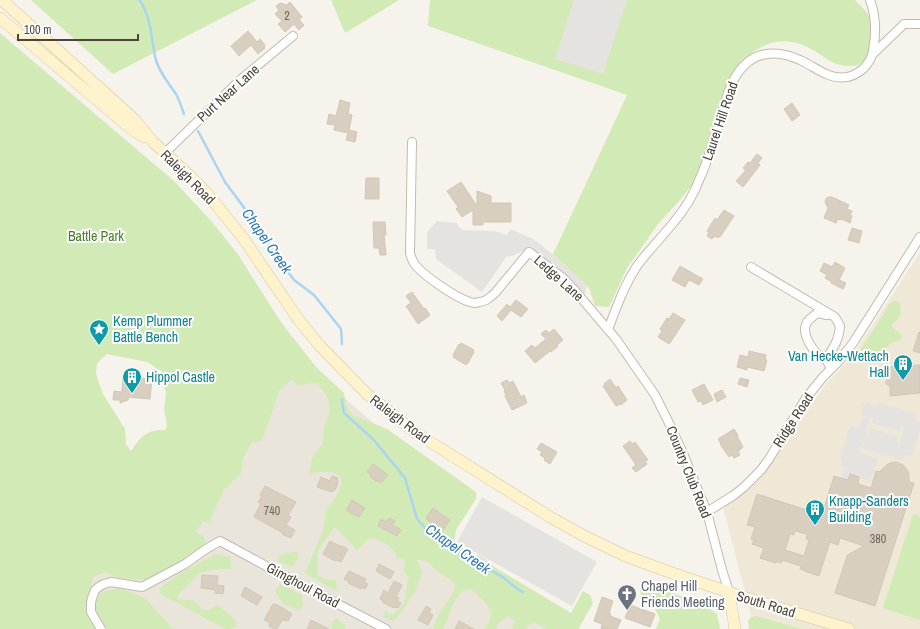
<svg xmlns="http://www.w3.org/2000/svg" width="920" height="629" font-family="'Archivo Narrow',sans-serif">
<rect width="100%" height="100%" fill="#f6f3ec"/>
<path fill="#eae5da" d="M296,345L323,377L350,403L376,425L432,560L464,578L479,552L557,629H84L86,582L94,576L193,538L202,522Z"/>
<path fill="#efe8d6" d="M920,253V629H753L751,617L724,510L726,505L766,467L826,384L853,355Z"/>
<path fill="#d2eab5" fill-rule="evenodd" d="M31,0H257L113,74Z
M331,0H399L345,33Z
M430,0H855C860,6 867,11 871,19C872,21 872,24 873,27C873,31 874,36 874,40C874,43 872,45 871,48C866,59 863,67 849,66C832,66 825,56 811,49C784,34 759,42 740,65L701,174L680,200L658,224L637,254L627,268L609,307H608L595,306L589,288L553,254L563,233L627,95L428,26Z
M0,33L174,181L212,222L237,253L281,322L316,367L344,393L347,407L353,416L358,417L387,429L476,492V499L456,530L454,543L571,613L583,591L590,595L593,603L579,628L580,629H546L535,623L528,625L526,629H512L515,622L509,616L500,622L495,629H484L488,624L492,612L485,602L471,589L462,591L452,605L447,621L443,629H433L438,615L450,598L456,586L452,581L436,570L428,562L417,559L422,572L416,590L397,618L392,621L384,617L385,611L393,615L404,603L409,577L404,573L405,560L397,558C393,545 383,541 370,538L357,550L335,527L318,550L317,565V575L326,580H335L338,589L334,590L305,573L322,533L327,508L334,500L341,486V477L333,472H317L309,475L312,458L323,443L324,428L330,409L327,396L317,383H310L298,386L292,379L279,391L267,428L261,441L252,442L243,458L241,473L224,490L214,511L210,523L203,521L196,532L203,536L206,542L201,547L158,575L144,580L119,578L105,572L93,577C88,598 84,609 96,629H0ZM107,354L147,362L161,371L166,393L164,409L167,426L165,430C146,430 141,436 131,451L126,444L125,429L103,394L96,374L97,363Z
M893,301H897L900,304C901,310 901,316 897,320C892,324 895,320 892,325C894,330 899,332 902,336C901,339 901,340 898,341C896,342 894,342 892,343C887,346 872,359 866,357C863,356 862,352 861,349L885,312L888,305Z
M913,514L920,516V620L883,608Z
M298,552C299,559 297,563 291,567L278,561L279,556L287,553Z
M215,554L231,557V569H219L199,573L185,589L180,592L177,599L195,601L202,609L209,610L217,605L235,619L237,626L230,629H225L161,594L159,589L176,576Z
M280,584L302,595L303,604L300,610L283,604L275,591Z
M653,584L708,608L717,614L720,629H656L660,619L654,607L641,600L640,588Z
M120,588L145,598L173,629H107C97,614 92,612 99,594L105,591Z
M756,616L801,629H749L748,621L751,617Z
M338,618L346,628L343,629H331L333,621Z"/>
<path fill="#e5e3e0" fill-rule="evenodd" d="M574,0H627L603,74L555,59Z
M437,221L457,223L459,227L463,230L495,231L507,235L510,229L533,239L555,256L587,285L585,296L531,247L512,256L506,257L482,292L436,259L435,249H427V232Z
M870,401L871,405L872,407H876L878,402L917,414L915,420L920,422V429L912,456L905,455L903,461L862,448L864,442L862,441L859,450L860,452L878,459L870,482L850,474L848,480L841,479L844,469L843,467L841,466L842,461L840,458L850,426L859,428L863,414L862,403ZM870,417H873V418L872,423L899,431L901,427H903L904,429L900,441L899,442H897L898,437L870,428L868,434L866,431Z
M482,497L597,562L572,606L457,542Z"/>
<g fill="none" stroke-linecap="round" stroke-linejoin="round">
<path stroke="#a9d4f2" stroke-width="2.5" d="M139,0C150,12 152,40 155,56C157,69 169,84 176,94C179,100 182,108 184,114
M198,131L225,182L257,225L281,264L286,269L294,280L314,295L341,329L342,344
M342,399V401L344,413L373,439L405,478L417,519L429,532L451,547L497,574C507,578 513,588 523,592"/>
</g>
<path fill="#d8cfc1" stroke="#d3c7b4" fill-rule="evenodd" d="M290,2L302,17L299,20L304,25L299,30L294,24L285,32L278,24L282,21L275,14L279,10L276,6L280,3L287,5Z
M248,31L257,42L260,39L265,45L264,47L265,48L258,54L251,45L239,56L231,46Z
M340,100L350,103L348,114L352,115L349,130L357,132L355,142L346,140L348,133L334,130L335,125L327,124L329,114L336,116Z
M792,103L800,115L792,121L784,109Z
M757,154L762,158L758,163L760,165L743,187L736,181L746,170L743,168L748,162L750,163Z
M366,178H379V199H365Z
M461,182L477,206V191L491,196V203H511V222H483V225H473V210L462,217L456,209L458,207L447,191Z
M828,197H832L849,205L847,209L852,211L850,215L852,216L850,223L841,219L840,220L838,219L836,223L824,218L828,208L825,202L826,199Z
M724,210L734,216L720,237L719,236L718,238L715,236L712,239L707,236L709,232L707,231L715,218L717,220Z
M373,222H385L386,235H384L386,255H380L379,248H374Z
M852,228L862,231L859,243L848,240Z
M835,262L845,268L839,280L846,283L843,289L831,283L832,282L825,278L827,275L820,271L824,263L832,267Z
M680,266L703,279L699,285L689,280L685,287L672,280Z
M412,292L424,309L425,308L430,315L418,324L406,306L411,303L406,296Z
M516,300L528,309L521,317L511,310L502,321L497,316L507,304L510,307Z
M673,313L685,320L670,343H669V344L658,337L662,331L660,329L667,318L669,319Z
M554,329L563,340L557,345L558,346L551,352L550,351L535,363L525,351L532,345L535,348L546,339L541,334L546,330L549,333Z
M919,332L920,333V353L913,351Z
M461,343L474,350L473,352H474L468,363H467L466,365L453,357L454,355H453L459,344L460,345Z
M749,351L766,355L765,359L767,360L764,371L747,367V370L737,367L740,355L748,357Z
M920,365V393L890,396V386L886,384V381L889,376L888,367Z
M123,377L152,379L150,399L129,397L128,400L120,403V400H113L114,391L122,392Z
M740,378L749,380L747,387L738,384Z
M610,379L616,388L618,386L627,400L621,405L620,404L616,406L603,386L605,385L604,384Z
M507,380L509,383L513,381L521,397L524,395L527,403L512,410L505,396L506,395L504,391L505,390L501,383Z
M704,384L713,400L703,405L701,401L698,402L692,390Z
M722,390L726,397L717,402L714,394Z
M734,429L738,435L737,436L743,447L738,452L740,455L734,458L732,455L729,457L720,444H721L718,439Z
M630,441L632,444L635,442L648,460L645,461L647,464L636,472L632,468L636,465L623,446Z
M541,443L557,452L550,464L544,460L545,458L540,455L542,452L537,449Z
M896,462L903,465L906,468L909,474V482L914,483L875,606L835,593L847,556L849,554L864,546L840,538L838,545L830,542L819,576L804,571V570L800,569L801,566L782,560L781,563L777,561L776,563L760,558L764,548L752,544L754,540L751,539L755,527L747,525L757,494L822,515L834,476L848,480L850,474L859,477L858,484L871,488L876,471L879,472L888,464L891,463ZM795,531L807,534L806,539L809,540L804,556L785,550L790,534L794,535Z
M373,464L388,475L381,483L377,480L376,481L370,477L371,475L367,472Z
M332,476L338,478L337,483H338L335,490H333L332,492L317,487L321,477L330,481Z
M265,486L296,502L288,516L291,517L286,525L295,530L291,538L282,534L283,533L254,517L261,503L258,502L262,496L260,495Z
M352,500L365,508L359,517L350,513V512L346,510Z
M433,508L450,520L443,530L427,520L428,519L426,518Z
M389,518L395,521L392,525L401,530L397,536L378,526L381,519L386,522Z
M330,541L342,547V546L348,549L341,562L336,560L335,561L323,554Z
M379,564L394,572L390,579L376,571Z
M349,571L366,579L364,582L368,584L365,589L362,587L361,589L348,583L349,582L344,579Z
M202,575L218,576L217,585L224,586L223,594L215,593L216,590L201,588Z
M394,581L402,585L396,597L399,598L397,601L401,603L398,608L395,607L394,608L382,602L383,600L380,599L384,590L388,593Z
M245,587L262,597L257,605L241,596Z
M602,597L613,601L609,613L611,614L610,616L621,620L617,629H601L602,624L594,621Z
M273,604L275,605V604L283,608L292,614L288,621L284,620V621L282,620L277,629H274L269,626L270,623L264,620Z
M630,605L655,614L650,627L625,618Z
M426,606L431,609L429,613L433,615L428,625L418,620Z
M311,620L329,629H307Z
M459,621L474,629H455Z"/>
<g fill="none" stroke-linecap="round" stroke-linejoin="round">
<g stroke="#c2bbae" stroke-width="10">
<path id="street" d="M873,54L904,24H920
M412,142L410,253C411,258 413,262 416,266C426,277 456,298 470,302C473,303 477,303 479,302C486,302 490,297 495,293L529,252L564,279L576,292L616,339L655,395L669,423L682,451L707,512L722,570L729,592
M165,153L240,80L293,36
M751,267L835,317L840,326C839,340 834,347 826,359L831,369
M608,330C616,308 624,286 637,266C648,251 662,237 674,222C685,209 694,194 700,178C708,161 713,142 719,124C725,103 730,76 748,62C763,50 783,52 800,60C816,67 828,80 847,77C853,76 858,73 863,69C868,64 872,58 873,51C876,35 876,16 870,0
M826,359C814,355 800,334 807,322C810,318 814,316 817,313L827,315
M707,512L734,495L744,487L761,470L769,459L806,398L823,377L838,362L853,343L920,237
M101,629L91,612V603L92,598L95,590L100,586L104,584L111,582L142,587L185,564L206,549L220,541L305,587L386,629"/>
</g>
<g stroke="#d6c79b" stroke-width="12">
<path id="secondary" d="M2,0L134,119L153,142L190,176L206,192L243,238L298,319L320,346L367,394L416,433L550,517L586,537L628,557L675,574L743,597L849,629
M0,18L130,128L144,137
M729,592L735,629"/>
</g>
<use href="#street" stroke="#fff" stroke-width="8"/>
<use href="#secondary" stroke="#fff3cd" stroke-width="11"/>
</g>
<defs>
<g id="sight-pin" transform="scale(1)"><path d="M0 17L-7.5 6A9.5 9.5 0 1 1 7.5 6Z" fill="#0f9aa8" stroke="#fff"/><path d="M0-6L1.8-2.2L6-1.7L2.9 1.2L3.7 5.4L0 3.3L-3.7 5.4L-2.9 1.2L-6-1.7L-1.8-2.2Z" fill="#fff"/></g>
<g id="building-pin" transform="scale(1)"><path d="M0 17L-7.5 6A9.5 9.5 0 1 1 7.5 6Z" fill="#0f9aa8" stroke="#fff"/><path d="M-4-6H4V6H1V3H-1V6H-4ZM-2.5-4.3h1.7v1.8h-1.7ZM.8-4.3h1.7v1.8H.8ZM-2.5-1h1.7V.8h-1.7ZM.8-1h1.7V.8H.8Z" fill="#fff"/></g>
<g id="church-pin" transform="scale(1)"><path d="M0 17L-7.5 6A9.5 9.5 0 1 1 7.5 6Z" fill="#6b7280" stroke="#fff"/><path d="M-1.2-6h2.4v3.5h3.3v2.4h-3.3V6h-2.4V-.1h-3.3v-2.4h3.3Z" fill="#fff"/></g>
</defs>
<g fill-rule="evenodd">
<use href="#sight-pin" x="99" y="329"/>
<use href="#building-pin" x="903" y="364"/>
<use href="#building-pin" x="132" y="377"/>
<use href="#building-pin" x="815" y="509"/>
<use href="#church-pin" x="627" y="594"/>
</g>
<g text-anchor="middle" stroke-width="4" stroke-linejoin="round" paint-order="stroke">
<g font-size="12" fill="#6e675b">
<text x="287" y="20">2</text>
<text x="272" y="515">740</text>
<text x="878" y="543">380</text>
</g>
<g font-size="14" fill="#4b4439" stroke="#fff">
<text transform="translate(228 93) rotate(-42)" y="5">Purt Near Lane</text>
<text transform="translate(720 121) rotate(-71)" y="5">Laurel Hill Road</text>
<text transform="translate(188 177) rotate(45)" y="5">Raleigh Road</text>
<text transform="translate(559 278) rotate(42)" y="5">Ledge Lane</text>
<text transform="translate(400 419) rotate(37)" y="5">Raleigh Road</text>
<text transform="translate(793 420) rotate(-57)" y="5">Ridge Road</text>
<text transform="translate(689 472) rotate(68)" y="5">Country Club Road</text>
<text transform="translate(303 585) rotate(28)" y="5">Gimghoul Road</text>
<text transform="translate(766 604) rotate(17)" y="5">South Road</text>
</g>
<g font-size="14" fill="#4a7f2a" stroke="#fff">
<text x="96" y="241">Battle Park</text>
</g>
<g font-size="14" fill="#0d838f" stroke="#fff" text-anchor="start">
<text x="113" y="326">Kemp Plummer<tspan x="113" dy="16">Battle Bench</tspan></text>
<text x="889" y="361" text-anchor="end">Van Hecke-Wettach<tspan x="889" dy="16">Hall</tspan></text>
<text x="146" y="382">Hippol Castle</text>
<text x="829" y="506">Knapp-Sanders<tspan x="829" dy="16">Building</tspan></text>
</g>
<g font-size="14" fill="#5b616d" stroke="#fff" text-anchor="start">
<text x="641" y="591">Chapel Hill<tspan x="641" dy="16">Friends Meeting</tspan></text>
</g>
<g font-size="15" font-style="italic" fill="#2e7ab2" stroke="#fff">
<text transform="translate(267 241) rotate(55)" y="5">Chapel Creek</text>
<text transform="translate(458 549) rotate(35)" y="5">Chapel Creek</text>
</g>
</g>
<path d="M18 34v6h120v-6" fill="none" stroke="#4b4439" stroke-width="2"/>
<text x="24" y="34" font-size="12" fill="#4b4439" stroke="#ffffff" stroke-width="3" paint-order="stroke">100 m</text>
</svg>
